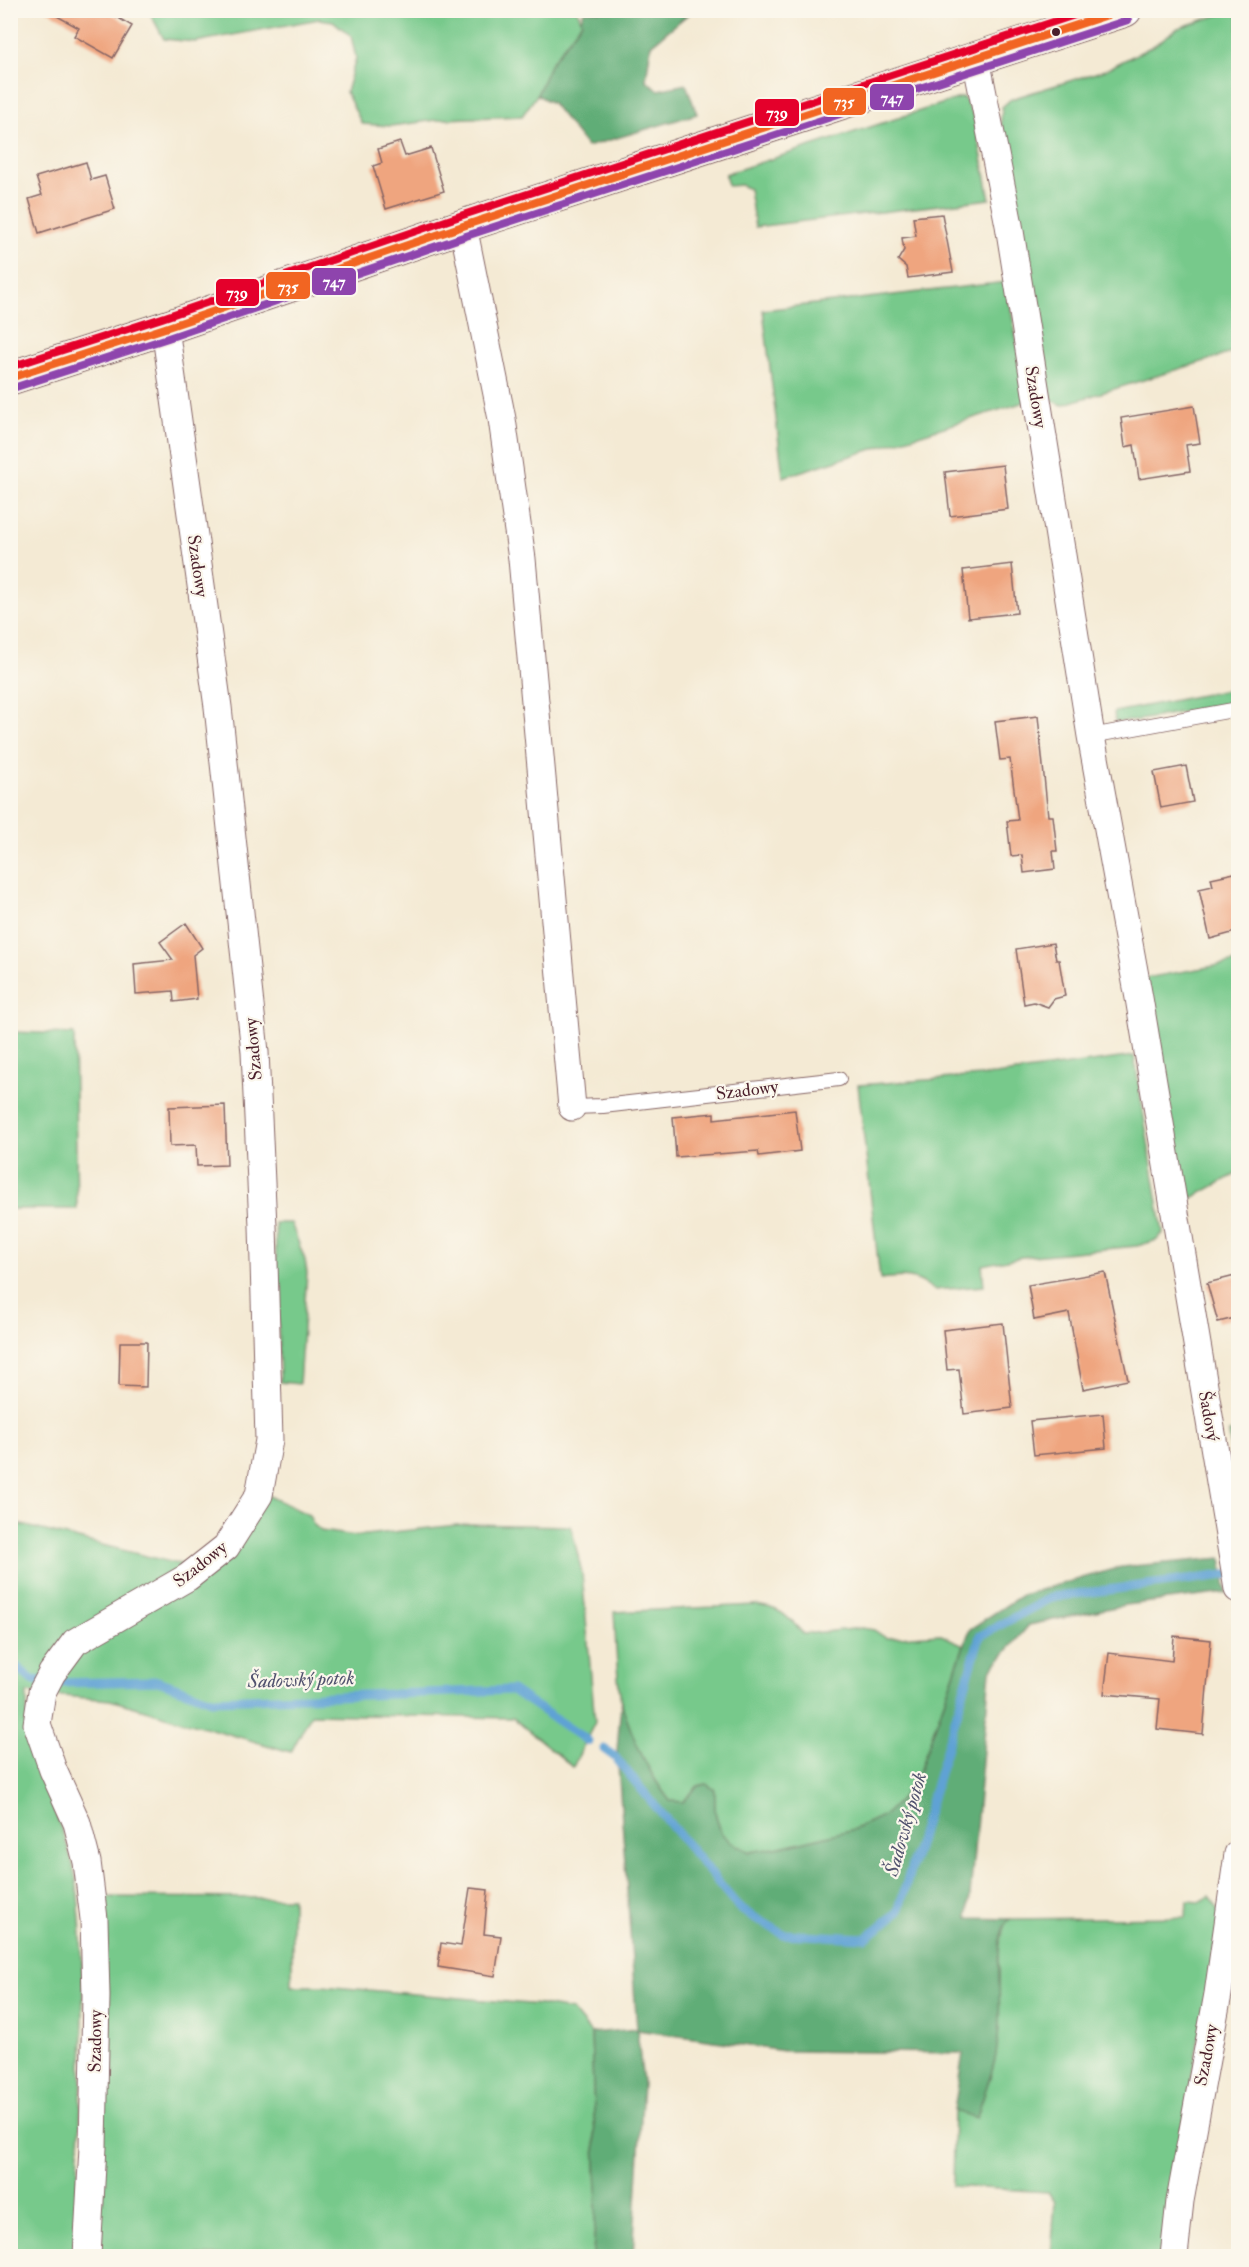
<svg xmlns="http://www.w3.org/2000/svg" width="1249" height="2267" font-family="'IM FELL Double Pica',serif">
<rect width="100%" height="100%" fill="#fbf7ec"/>
<filter id="ink" filterUnits="userSpaceOnUse"><feTurbulence type="fractalNoise" baseFrequency=".0167" numOctaves="2"/><feDisplacementMap in="SourceGraphic" scale="12" xChannelSelector="R" yChannelSelector="G"/><feConvolveMatrix kernelMatrix="1 2 1 2 8 2 1 2 1" color-interpolation-filters="sRGB"/></filter>
<filter id="wash" filterUnits="userSpaceOnUse"><feTurbulence type="fractalNoise" baseFrequency=".008" numOctaves="4" result="noise"/><feDisplacementMap in="SourceGraphic" scale="24" xChannelSelector="R" yChannelSelector="G"/><feGaussianBlur stdDeviation="1.35" result="paint"/><feColorMatrix in="noise" values="0 0 0 0 0 0 0 0 0 0 0 0 0 0 0 0 0 1.4 0 .05"/><feComposite in="paint" operator="in"/></filter>
<g filter="url(#wash)">
<rect width="100%" height="100%" fill="#f4ead4"/>
<path fill="#77c98b" stroke="#60745b" stroke-width="1.5" d="M474,10H577L582,22L551,63L537,95L522,116L444,119L391,126L362,124L346,92L356,58L351,36L333,21L319,19L195,42L164,39L149,11Z
M1231,11H1238V351L1062,405L1052,400L1043,374L1001,121L1002,107L1011,99L1105,70L1153,46L1178,28Z
M963,97L974,116L990,199L755,227L749,189L741,185L728,186L725,174Z
M1006,282L1028,401L783,477L763,310Z
M1238,688V702L1134,721L1115,722L1114,712Z
M1238,962V1173L1192,1198L1183,1194L1145,978Z
M11,1032L74,1034L77,1209H11Z
M1134,1056L1163,1233L1157,1240L1137,1246L1022,1257L982,1265L984,1286L934,1290C915,1275 904,1276 880,1279L858,1085L995,1075Z
M275,1223H291L305,1260L307,1273L299,1384L280,1382Z
M1238,1430V1507L1229,1432Z
M267,1495L309,1515L313,1524L321,1531L356,1536L466,1524L571,1526L582,1573L595,1722L573,1767L513,1718L311,1714L291,1752L110,1700L27,1693C27,1713 27,1732 33,1751C46,1799 73,1843 78,1894C89,2014 79,2136 74,2256H11L10,1522L174,1563L218,1568Z
M755,1605C782,1608 786,1615 804,1634L862,1628L874,1630L886,1638L939,1634L964,1645L920,1769L900,1800L885,1815L855,1829L781,1847L750,1852L732,1843L721,1833L715,1812L714,1789L706,1784L698,1786L683,1802L670,1801C652,1778 626,1730 621,1701C616,1672 616,1642 614,1612Z
M1210,1896L1220,1914L1161,2256H1051L1055,2202L1048,2192L952,2186L954,2111L977,2117L998,2039L999,1947L1005,1923L1010,1919L1186,1917L1187,1901L1200,1902Z
M100,1897L292,1898V1986H322L541,2005L572,2010L591,2033L597,2190L593,2256H98Z"/>
<path fill="#61ad77" stroke="#566651" stroke-width="1.5" d="M584,11H692L651,45L646,80L658,90L686,84L697,114L587,147L552,103L537,95L551,63L582,22L581,19Z
M1221,1558L1227,1593L1125,1605L1029,1625L990,1671L968,1918L1010,1919C999,1928 999,1949 999,1963C999,1993 1001,2025 996,2055C992,2076 982,2097 977,2118L954,2111L963,2053L784,2051L637,2030L643,2083L633,2256H593L597,2190L591,2033L637,2029L617,1751L621,1702C632,1736 648,1773 670,1801L683,1802L698,1786L706,1784L715,1790V1812L721,1833L732,1843L750,1852L781,1847L855,1829L885,1815L900,1800L920,1769L970,1629L1022,1595L1121,1567Z"/>
<g fill="none" stroke-linecap="round" stroke-linejoin="round">
<path stroke="#5fa2d4" stroke-width="9" d="M10,1661L32,1680L58,1683L158,1681L212,1700L512,1690L588,1741
M604,1749L615,1757L740,1909L783,1934L866,1938L898,1912L980,1636L1052,1597L1233,1574"/>
</g>
<g id="blocks">
<path fill="#efa57f" d="M46,10H105L132,26L113,58L74,36L79,28Z
M400,142L405,156L431,148L444,191L386,209L373,166L382,163L378,149Z
M86,162L91,180L105,176L115,209L39,233L29,199L42,195L36,177Z
M942,214L953,272L908,278L906,267L898,260L904,250L902,238L916,236L913,217Z
M1194,406L1200,443L1186,445L1190,471L1139,479L1134,445L1125,447L1121,418Z
M1003,465L1008,509L950,516L945,472Z
M1012,564L1017,613L968,618L963,570Z
M1038,716L1048,816H1053L1057,851H1053L1055,869L1024,873L1022,855L1011,856L1007,821L1018,820L1010,759L1000,760L995,721Z
M1186,766L1193,802L1161,808L1154,772Z
M1239,872V931L1210,939L1199,889L1213,886L1211,878Z
M186,923L202,948L193,955L197,999L174,1002L173,991L136,994L134,964L173,960L160,942Z
M1053,943L1056,960H1059L1065,996L1054,999L1048,1007L1034,1002L1024,1004L1016,949Z
M225,1105L227,1165L197,1166L196,1145L170,1146L169,1107Z
M795,1110L800,1151L759,1156L758,1151L676,1157L673,1117L714,1113V1119Z
M1105,1272L1128,1380L1083,1389L1069,1313L1034,1320L1028,1285Z
M1239,1275V1317L1218,1322L1207,1283Z
M1003,1323L1012,1408L964,1414L959,1369L947,1370L943,1330Z
M120,1342H147L146,1387L119,1386Z
M1103,1414L1106,1448L1034,1455L1030,1421Z
M1174,1636L1211,1640L1203,1734L1157,1729L1160,1699L1104,1694L1109,1653L1172,1661Z
M470,1888L488,1890L484,1934L501,1936L495,1976L438,1967L441,1943L461,1946Z"/>
</g>
</g>
<g filter="url(#ink)">
<use href="#blocks" fill-opacity="0" stroke="#866666" stroke-width="1.5"/>
<g fill="none" stroke-linecap="round" stroke-linejoin="round">
<g stroke="#866666" stroke-width="16">
<path id="service" d="M1091,736L1238,709
M572,1107L603,1106L839,1079"/>
</g>
<g stroke="#866666" stroke-width="29">
<path id="minor" d="M976,59L1009,225L1091,736L1139,998L1238,1589
M463,226L502,419L522,559L572,1107
M87,2256L93,2147L96,1996L94,1919L87,1862L77,1823L53,1770L37,1724L42,1692L52,1673L75,1642L188,1577L226,1547L259,1495L269,1440L263,1226L255,1052L218,707L165,328
M1174,2256L1180,2201L1218,1994L1238,1854"/>
</g>
<g stroke="#866666" stroke-width="35">
<path id="secondary" d="M10,378L165,328L463,226L1125,10"/>
</g>
<use href="#service" stroke="#fff" stroke-width="14"/>
<use href="#minor" stroke="#fff" stroke-width="27"/>
<use href="#secondary" stroke="#fff" stroke-width="33"/>
<g stroke="#fbf7ec" stroke-width="12">
<path id="bus-1" d="M10,378L165,328L463,226L1123,10"/>
</g>
<g stroke="#fbf7ec" stroke-width="12">
<path id="bus-2" d="M13,388L168,338L466,236L1128,20"/>
</g>
<g stroke="#fbf7ec" stroke-width="12">
<path id="bus-3" d="M10,367L162,318L460,216L1090,10"/>
</g>
<use href="#bus-1" stroke="#f26522" stroke-width="8"/>
<use href="#bus-2" stroke="#8e44ad" stroke-width="8"/>
<use href="#bus-3" stroke="#e4002b" stroke-width="8"/>
</g>
</g>
<circle fill="#4a1f2b" stroke="#fbf7ec" stroke-width="2" cx="1056" cy="32" r="5"/>
<g text-anchor="middle" stroke-width="4.5" stroke-linejoin="round" paint-order="stroke">
<g font-size="18" fill="#4a1f2b" stroke="#fbf7ec">
<text transform="translate(1036 397) rotate(81)" y="6">Szadowy</text>
<text transform="translate(198 566) rotate(82)" y="6">Szadowy</text>
<text transform="translate(253 1049) rotate(-95)" y="6">Szadowy</text>
<text transform="translate(747 1090) rotate(-7)" y="6">Szadowy</text>
<text transform="translate(1209 1416) rotate(80)" y="6">Šadový</text>
<text transform="translate(200 1564) rotate(-38)" y="6">Szadowy</text>
<text transform="translate(95 2041) rotate(-89)" y="6">Szadowy</text>
<text transform="translate(1206 2055) rotate(-79)" y="6">Szadowy</text>
</g>
<g font-size="20" font-style="italic" fill="#52536f" stroke="#fbf7ec">
<text transform="translate(301 1679) rotate(-2)" y="7">Šadovský potok</text>
<text transform="translate(905 1824) rotate(-74)" y="7">Šadovský potok</text>
</g>
</g>
<g stroke="#fbf7ec" stroke-width="2">
<rect x="869" y="83" width="46" height="28" rx="6" fill="#8e44ad"/>
<rect x="822" y="87" width="45" height="29" rx="6" fill="#f26522"/>
<rect x="754" y="98" width="46" height="29" rx="6" fill="#e4002b"/>
<rect x="311" y="267" width="46" height="29" rx="6" fill="#8e44ad"/>
<rect x="265" y="271" width="46" height="29" rx="6" fill="#f26522"/>
<rect x="215" y="278" width="45" height="29" rx="6" fill="#e4002b"/>
</g>
<g font-size="16" text-anchor="middle" font-weight="bold" fill="#fff">
<text x="892" y="103">747</text>
<text x="844" y="107">735</text>
<text x="777" y="118">739</text>
<text x="334" y="287">747</text>
<text x="288" y="292">735</text>
<text x="237" y="298">739</text>
</g>
<rect width="1249" height="2267" fill="none" stroke="#fbf7ec" stroke-width="36"/>
</svg>
